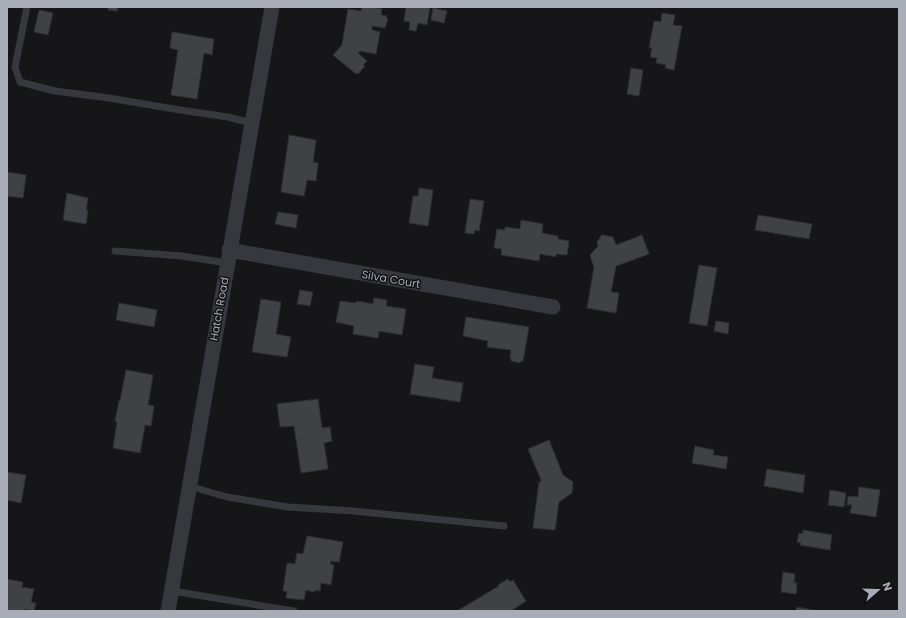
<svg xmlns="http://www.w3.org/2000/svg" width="906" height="618" font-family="Poppins,sans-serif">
<rect width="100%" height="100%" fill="#161618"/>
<path fill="#404145" stroke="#303034" d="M108,7H118L117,11L108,10Z
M362,7H371L382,9L381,15L387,16L386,18L388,19L385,28L372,26V30L380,32L376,54L360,51L358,53L367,61L363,65L365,66L358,74L357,73L356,74L333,55L342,45L348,9L361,11Z
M406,7H430L427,25L418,23L416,31L409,30L410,22L404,21Z
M433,8L447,11L444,23L431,20Z
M39,10L53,13L48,35L34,32Z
M662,13L675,15L673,25L682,26L674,70L665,68L666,65L656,63L657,58L650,57L652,48H649L654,21L661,22Z
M172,32L214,39L212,55L204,53L197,99L171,95L178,50L170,48Z
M631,68L643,70L639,96L627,94Z
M289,135L316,140L313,162L318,163L316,181L307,180L304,196L281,192Z
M7,172L26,175L23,198L7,196Z
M419,188L433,190L428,226L409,223L413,196H418Z
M67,193L88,198L86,210H88L86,224L63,220Z
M470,199L484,201L479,231L475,230L474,234L465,233Z
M278,212L298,215L296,228L275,224Z
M758,215L812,224L809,239L755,230Z
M521,220L543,224L542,233L558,236V239L569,241L567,255L556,254V257L540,254L539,261L501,255L502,249L494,248L497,229L505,230V227L520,229Z
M602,235L613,237L616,245L642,235L649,254L616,266L611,292L619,293L616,313L587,308L594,267L590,255L598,246L597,242Z
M699,265L717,268L707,326L689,323Z
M300,290L313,292L310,306L297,304Z
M374,298L387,300L386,306L406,309L402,335L379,331L378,338L353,334L354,326L336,322L340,301L356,303L357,301L373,304Z
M261,299L281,302L276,334L291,337L287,357L252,352Z
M119,303L157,310L154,327L116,320Z
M466,317L529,327L523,361H521L520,363L511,361L512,359H510L511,350L487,347L488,341L463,336Z
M716,321L729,323L728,334L714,331Z
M415,364L434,367L432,378L463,383L460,402L410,394Z
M126,370L153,375L148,405L154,406L151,426L145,425L140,453L113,448L117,422L115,421L119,401H120Z
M318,399L322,428L330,427L332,441L324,443L328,469L301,473L294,426L280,427L277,404Z
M549,440L563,475L573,482L572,493L559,502L555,530L533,528L539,482H541V480L528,449Z
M695,446L714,450L713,455L728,457L726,469L692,463Z
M767,469L805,475L803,493L764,486Z
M7,472L26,475L21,503L7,500Z
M859,487L880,490L876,517L850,513L852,505H847L848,496L858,497Z
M830,490L846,493L844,507L828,505Z
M803,530L832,535L830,550L800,545L801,543L797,542L799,533L803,534Z
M307,536L343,542L339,562L331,561L330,564L334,565L331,585L321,583L320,591L315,590L314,592L306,590L304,600L286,598L287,591H283L287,563L295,564L297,553L303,554Z
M783,572L795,574L794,583H797L796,594L781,592Z
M7,579L23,582L22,587L34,589L31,602L36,603L34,611L25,609V611H7Z
M508,579L510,582L513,580L526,601L511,611H457L499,586L498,585Z
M797,607L813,610V611H796Z"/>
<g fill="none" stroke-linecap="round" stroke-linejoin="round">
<path stroke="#37383d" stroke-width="7" d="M27,7L15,67L20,82L55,91L109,98L180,110L228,117L251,123
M115,251L182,256L227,263
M189,486L227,497L288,507L353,511L504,526
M172,591L294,611"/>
<path stroke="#37383d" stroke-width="15" d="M229,250L553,307
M168,611L272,7"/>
</g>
<g text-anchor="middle" stroke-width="3" stroke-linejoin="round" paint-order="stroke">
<g font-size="11" fill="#a8adb8" stroke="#111113">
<text transform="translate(391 279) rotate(10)" y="4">Silva Court</text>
<text transform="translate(219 309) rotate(-80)" y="4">Hatch Road</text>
</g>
</g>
<rect width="906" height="618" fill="none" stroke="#a8adb8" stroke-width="16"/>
<g transform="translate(878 590) rotate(70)" stroke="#111113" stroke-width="3" paint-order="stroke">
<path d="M0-3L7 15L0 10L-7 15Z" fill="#a8adb8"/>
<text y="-6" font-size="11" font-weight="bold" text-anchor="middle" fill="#a8adb8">N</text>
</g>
</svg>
